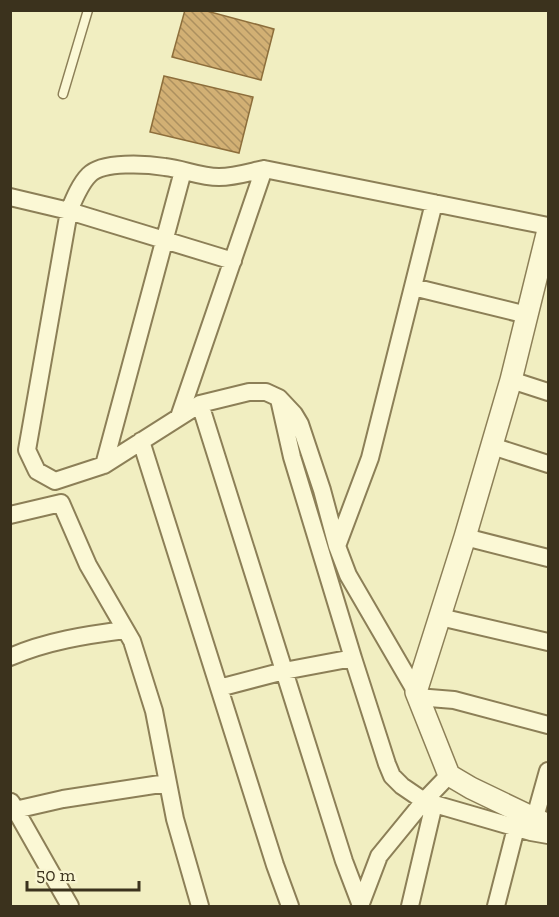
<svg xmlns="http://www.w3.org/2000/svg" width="559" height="917" font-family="'Zilla Slab',serif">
<defs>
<pattern id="building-back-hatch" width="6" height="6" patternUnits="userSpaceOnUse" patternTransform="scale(1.5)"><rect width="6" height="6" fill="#d2b074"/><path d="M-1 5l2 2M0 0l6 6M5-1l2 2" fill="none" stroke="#ac905f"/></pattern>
</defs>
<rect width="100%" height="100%" fill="#f1eec1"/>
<path fill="url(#building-back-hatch)" stroke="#8d6e3b" stroke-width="1.5" d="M185,10H203L274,29L261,80L172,57Z
M164,76L253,97L239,153L150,132Z"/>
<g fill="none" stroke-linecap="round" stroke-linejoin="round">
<g stroke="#8c7f57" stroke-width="11">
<path id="service" d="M63,94L88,10"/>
</g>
<g stroke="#8c7f57" stroke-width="20">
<path id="minor" d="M10,197L69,211L233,261
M413,287L527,315
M511,380L548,392
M279,399L292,457L353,658
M200,404L344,861L360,903
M179,417L264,169
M141,441L275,865L290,906
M492,446L548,464
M104,465L183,171
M10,515L61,503L88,565L132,641L154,711L175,819L200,906
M465,537L548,558
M337,546L370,458L434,203
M440,617L548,642
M10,657C47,641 86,635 125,630
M219,688L284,671L353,658L387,764L392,776L402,786L424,801L531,832L548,835
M416,692L348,575L337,546L322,490L300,424L294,414L279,398L266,392H249L200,404L104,465L55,481L37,471L27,450L69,211C74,199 80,184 89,175C102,161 147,164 165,167C183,169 200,177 219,177C234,177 250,172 264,169L548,226
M417,697L454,700L548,725
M11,802L70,906
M15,810L63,799L167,783
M532,828L548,771
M360,906L379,856L424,801L449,775
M410,906L434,804
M496,906L516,828"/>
</g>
<g stroke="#8c7f57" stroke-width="24">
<path id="tertiary" d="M548,230L511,380L465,537L416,692L449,775L471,788L548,825"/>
</g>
<use href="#service" stroke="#fbf8d5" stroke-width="8"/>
<use href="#minor" stroke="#fbf8d5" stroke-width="16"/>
<use href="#tertiary" stroke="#fbf8d5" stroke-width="21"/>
</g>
<rect width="559" height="917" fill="none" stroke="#3b321d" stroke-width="24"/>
<path d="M27 881v9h112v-9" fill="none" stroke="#3b321d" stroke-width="3"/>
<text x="36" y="881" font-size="18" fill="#3b321d" stroke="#f8f5d1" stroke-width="4.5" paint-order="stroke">50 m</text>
</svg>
